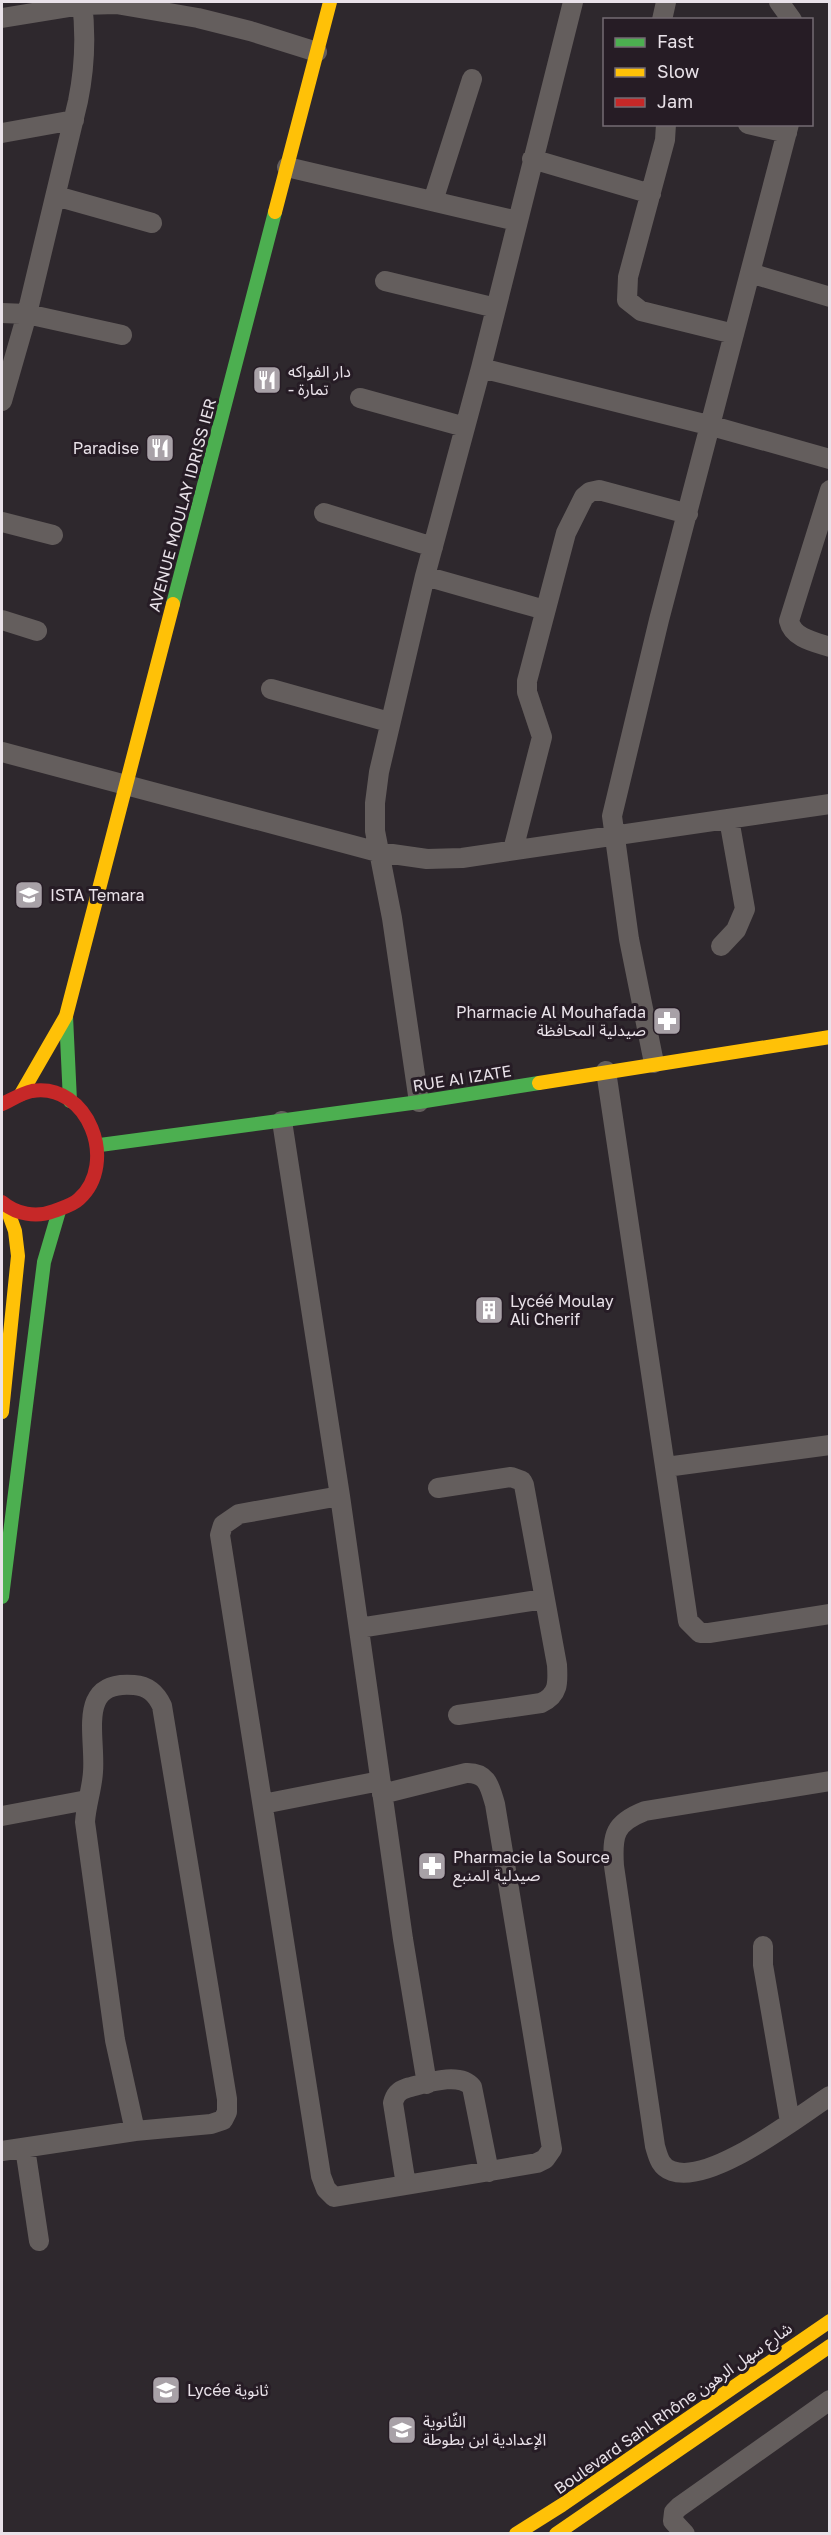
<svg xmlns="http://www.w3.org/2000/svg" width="831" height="2535" font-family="'Golos Text','Noto Sans Arabic',sans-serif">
<rect width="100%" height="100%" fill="#2e282d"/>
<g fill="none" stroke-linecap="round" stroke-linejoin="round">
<path stroke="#645e5d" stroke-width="20" d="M779,2L792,20
M2,18L82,5L116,4L198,18L250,31L317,52
M662,20L666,2
M666,124L665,140L628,277L627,300L641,311L734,334
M748,124L787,133
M2,133L74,120
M532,159L651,194
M287,167L517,221
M56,196L152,223
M433,201L472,79
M750,273L830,297
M385,281L496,308
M2,313L27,314L122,335
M481,368L712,426L830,459
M360,398L465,427
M2,401L27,314L78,101C85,67 86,35 82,2
M830,490L789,621C793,638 814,642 830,647
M324,513L433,547
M2,522L53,535
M425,576L545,610
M2,620L37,631
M271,689L389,722
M2,752L378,852L427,859L462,858L830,804
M513,850L542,737L527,692V681L566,533L584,497L590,492L599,490L688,514
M721,946L736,930L745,909L729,819
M654,1063L629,939L612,816L659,620L789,124
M606,1071L688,1621L700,1633H709L830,1614
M419,1102L392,918L375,831V803L379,772L425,576L481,368L573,2
M282,1121L340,1496L403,1939L427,2084
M666,1467L830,1445
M438,1488L511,1477L522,1481L524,1485L557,1665C558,1682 559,1695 541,1703L458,1715
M340,1496L239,1514L223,1525L220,1535L321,2176L326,2189L334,2197L537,2163L545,2159L552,2149L495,1804C490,1788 488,1772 466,1773L382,1794
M359,1628L544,1599
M830,1781L645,1811C614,1823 612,1835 614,1866L655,2146C658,2156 660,2167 672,2171C711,2185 797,2117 830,2096
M263,1804L380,1781
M2,1816L87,1800
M763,1946V1965L790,2122
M25,2148L39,2241
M2,2151L135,2131L211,2124L223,2120L227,2112V2099L162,1706C156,1693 148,1686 134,1685C76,1680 96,1735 93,1772C92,1789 86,1805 85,1822L115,2040L135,2131
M406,2185L393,2103C395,2095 398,2091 407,2088C424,2084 459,2071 472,2087L489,2172
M685,2534L673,2521L674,2512L679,2507L830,2400"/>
<path stroke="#4caf50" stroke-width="14" d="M173,604L275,212
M66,1016L70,1101
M100,1145L419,1102L539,1083
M2,1597L44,1262L59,1211"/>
<path stroke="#ffc107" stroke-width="14" d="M275,212L330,2
M539,1083L830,1037
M21,1094L66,1016L173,604
M2,1412L18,1256L15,1231L6,1206
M516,2534L562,2505L830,2321
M556,2534L830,2346"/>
<path stroke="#c62828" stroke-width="14" d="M2,1104C11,1100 22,1093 32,1091C88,1082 119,1163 79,1199C73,1205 62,1208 54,1211C36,1218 16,1214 2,1202"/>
</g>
<defs>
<g id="restaurant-square" transform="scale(1.5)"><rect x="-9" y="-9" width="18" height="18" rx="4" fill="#a8a1a7" stroke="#261c25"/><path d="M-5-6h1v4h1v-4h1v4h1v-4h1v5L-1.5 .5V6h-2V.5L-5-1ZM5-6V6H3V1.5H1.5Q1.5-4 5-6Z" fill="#fff"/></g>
<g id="university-square" transform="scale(1.5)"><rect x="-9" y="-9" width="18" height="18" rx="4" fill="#a8a1a7" stroke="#261c25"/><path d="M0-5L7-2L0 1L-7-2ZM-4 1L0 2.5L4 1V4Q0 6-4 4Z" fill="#fff"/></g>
<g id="pharmacy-square" transform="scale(1.5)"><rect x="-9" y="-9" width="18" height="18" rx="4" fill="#a8a1a7" stroke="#261c25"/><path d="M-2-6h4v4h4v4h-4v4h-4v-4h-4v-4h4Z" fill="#fff"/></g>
<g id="building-square" transform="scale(1.5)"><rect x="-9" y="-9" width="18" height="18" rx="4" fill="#a8a1a7" stroke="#261c25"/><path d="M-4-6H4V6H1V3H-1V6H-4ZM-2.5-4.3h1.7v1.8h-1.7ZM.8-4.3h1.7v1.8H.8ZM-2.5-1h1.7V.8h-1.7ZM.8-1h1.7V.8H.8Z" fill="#fff"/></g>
<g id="school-square" transform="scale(1.5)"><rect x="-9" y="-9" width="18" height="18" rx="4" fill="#a8a1a7" stroke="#261c25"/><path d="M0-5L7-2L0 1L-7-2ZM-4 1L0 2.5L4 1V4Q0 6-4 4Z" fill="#fff"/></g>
</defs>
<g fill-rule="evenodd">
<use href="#restaurant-square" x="267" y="380"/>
<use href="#restaurant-square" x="160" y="448"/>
<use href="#university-square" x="29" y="895"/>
<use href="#pharmacy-square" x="667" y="1021"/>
<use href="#building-square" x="489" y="1310"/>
<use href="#pharmacy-square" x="432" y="1866"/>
<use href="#school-square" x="166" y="2390"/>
<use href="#school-square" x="402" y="2430"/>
</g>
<g text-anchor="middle" stroke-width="6" stroke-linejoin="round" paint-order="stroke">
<g font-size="16" fill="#e9e2e9" stroke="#261c25" text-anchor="start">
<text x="288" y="377">دار الفواكه<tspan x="288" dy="18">- تمارة</tspan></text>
<text x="139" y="454" text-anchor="end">Paradise</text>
<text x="50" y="901">ISTA Temara</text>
<text x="646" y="1018" text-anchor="end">Pharmacie Al Mouhafada<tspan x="646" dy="18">صيدلية المحافظة</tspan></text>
<text x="510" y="1307">Lycéé Moulay<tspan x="510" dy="18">Ali Cherif</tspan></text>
<text x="453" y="1863">Pharmacie la Source<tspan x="453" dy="18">صيدلية المنبع</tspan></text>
<text x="187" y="2396">Lycée ثانوية</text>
<text x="423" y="2427">الثّانوية<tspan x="423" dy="18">الإعدادية ابن بطوطة</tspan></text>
</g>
<g font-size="16" fill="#e9e2e9" stroke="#261c25">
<text transform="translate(182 505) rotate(-75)" y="6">AVENUE MOULAY IDRISS IER</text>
<text transform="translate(462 1078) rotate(-9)" y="6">RUE AI IZATE</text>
<text transform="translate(673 2408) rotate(-35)" y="6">Boulevard Sahl Rhône شارع سهل الرهون</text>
</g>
</g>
<rect width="831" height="2535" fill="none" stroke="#e9e2e9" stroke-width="6"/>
<rect x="603" y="18" width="210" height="108" fill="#261c25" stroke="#746b73" stroke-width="1.5"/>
<rect x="615" y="38" width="30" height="9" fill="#4caf50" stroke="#746b73" stroke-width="1.5"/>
<text x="657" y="48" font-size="18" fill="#e9e2e9">Fast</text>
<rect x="615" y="68" width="30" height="9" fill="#ffc107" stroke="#746b73" stroke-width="1.5"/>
<text x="657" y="78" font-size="18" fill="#e9e2e9">Slow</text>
<rect x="615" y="98" width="30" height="9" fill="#c62828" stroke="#746b73" stroke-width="1.5"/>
<text x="657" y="108" font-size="18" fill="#e9e2e9">Jam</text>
</svg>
